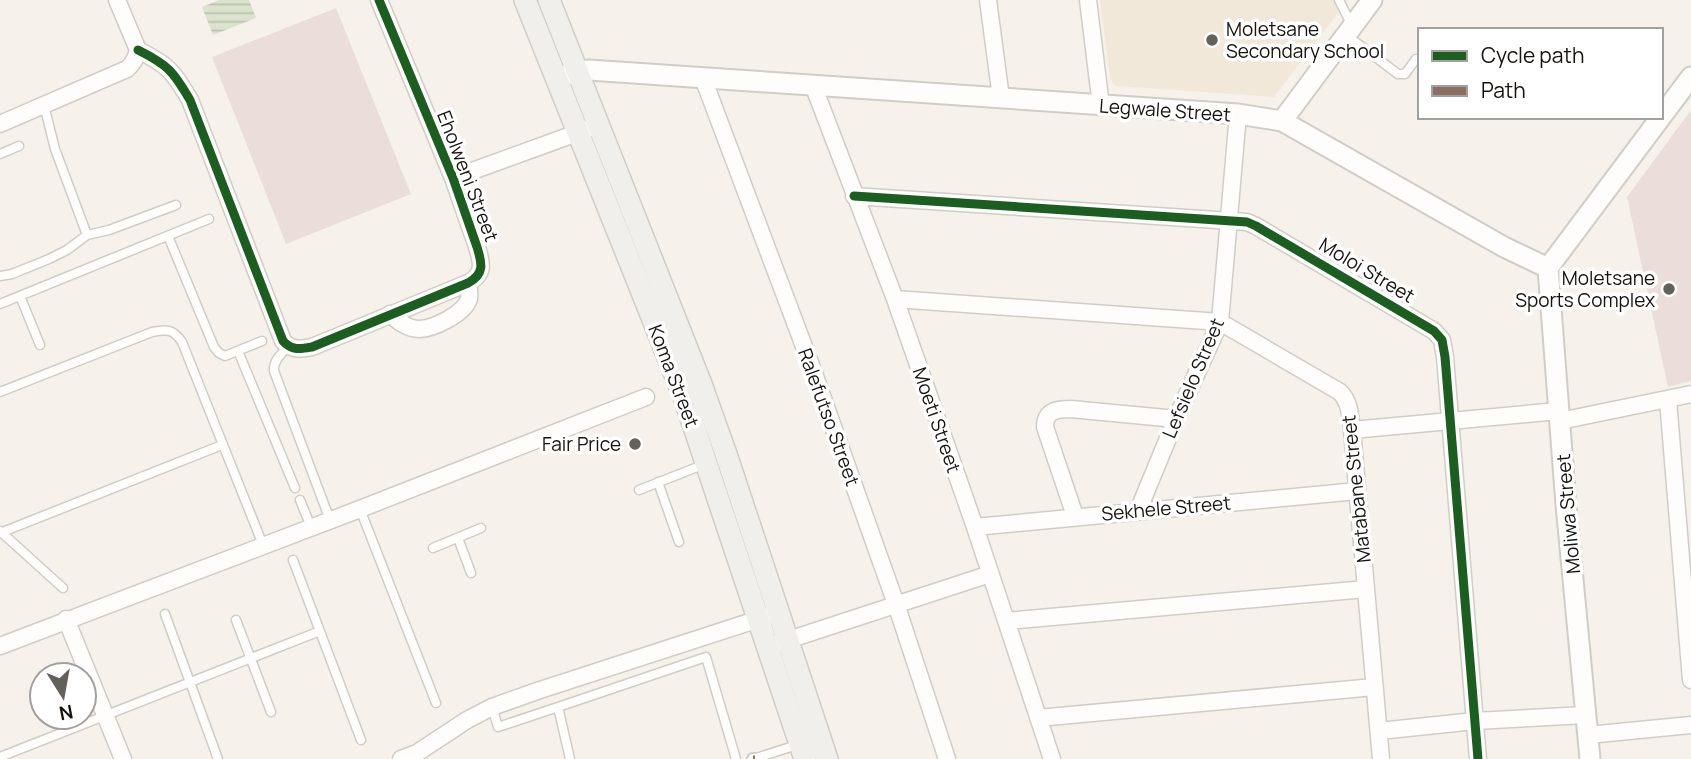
<svg xmlns="http://www.w3.org/2000/svg" width="1691" height="759" font-family="Manrope,sans-serif">
<defs>
<pattern id="water-rules" width="6" height="5" patternUnits="userSpaceOnUse" patternTransform="scale(1.75)"><rect width="6" height="5" fill="#dbe3ce"/><path d="M0 2.5h6" fill="none" stroke="#bbc2b0"/></pattern>
</defs>
<rect width="100%" height="100%" fill="#f6f2eb"/>
<path fill="#f1e8da" d="M1100,0H1348L1274,97L1116,86L1110,79Z"/>
<path fill="#ebddd9" d="M336,8L411,194L286,244L212,57Z
M1691,110V381L1668,387L1627,197Z"/>
<path fill="url(#water-rules)" d="M219,0H249L256,18L213,35L202,7Z"/>
<g fill="none" stroke-linecap="round" stroke-linejoin="round">
<g stroke="#d0cdc7" stroke-width="11">
<path id="service" d="M1339,0L1351,24
M1346,35L1398,74H1405L1416,59
M44,105L55,149L87,235
M0,154L19,146
M168,236L214,347L219,353L225,356L262,341
M0,276L12,274L49,259L67,250L87,235L109,230L176,205
M20,296L40,345
M0,304L209,219
M288,347C281,354 273,361 274,371L330,520
M238,351L295,488
M0,392L152,332C167,329 173,329 182,342L263,545
M658,482L679,542
M639,490L705,464
M300,500L311,527
M360,509L436,703
M0,531L63,588
M0,533L222,445
M458,538L471,573
M433,548L481,528
M293,560L361,740
M165,614L218,759
M236,620L271,712
M492,707L498,727L558,707
M0,757L320,631
M570,759L558,707L706,657L736,759
M753,759L800,744"/>
</g>
<g stroke="#d0cdc7" stroke-width="14">
<path id="pedestrian" d="M753,759H755"/>
</g>
<g stroke="#d0cdc7" stroke-width="19">
<path id="minor" d="M988,0L1001,98
M1088,0L1101,106
M138,50C168,65 173,71 190,100L283,341C292,351 301,349 312,347L468,283C485,274 482,263 477,247L453,178L379,0
M703,78L814,373L896,604L947,759
M813,85L895,299L975,527L1052,759
M0,124L127,69C133,64 136,59 138,50L117,0
M453,178L588,129
M854,196L1247,222L1256,226L1434,331L1442,340L1445,357L1478,759
M895,299L1220,322L1340,392C1350,402 1350,416 1352,430L1381,759
M390,314C398,321 407,329 419,329C433,329 464,314 469,299C470,294 469,288 468,283
M1668,400L1691,680
M1560,421L1691,394
M1352,430L1558,411
M1138,511L1176,419L1220,322L1238,114
M1075,516L1045,427C1045,411 1056,409 1071,409L1176,419
M975,527L1357,491
M66,619L123,759
M1006,621L1366,589
M779,643L990,574
M0,646L360,509L646,397
M1038,718L1374,687
M1379,731L1475,721L1586,715
M1588,735L1691,725
M401,759L417,753L467,720L492,707L537,691L768,616"/>
</g>
<g stroke="#d0cdc7" stroke-width="23">
<path id="tertiary" d="M557,79L577,71L589,70L1238,114L1282,121L1504,247L1548,268
M1661,117L1691,77
M1282,121L1372,0
M1548,268L1566,505L1590,759
M1548,268L1661,117"/>
</g>
<g stroke="#d0cdc7" stroke-width="24">
<path id="secondary" d="M525,0L684,397L805,759
M549,0L701,384L726,454L827,759"/>
</g>
<use href="#service" stroke="#fefdfc" stroke-width="8"/>
<use href="#pedestrian" stroke="#fefdfc" stroke-width="10"/>
<use href="#minor" stroke="#fefdfc" stroke-width="16"/>
<use href="#tertiary" stroke="#fefdfc" stroke-width="19"/>
<use href="#secondary" stroke="#f0efec" stroke-width="21"/>
<path stroke="#8d6e63" stroke-width="7" stroke-dasharray="14 7" stroke-linecap="butt" d="M753,759H755"/>
<g stroke="#fff" stroke-width="13">
<path id="cycleway" d="M138,50C168,65 173,71 190,100L283,341C292,351 301,349 312,347L468,283C485,274 482,263 477,247L453,178L379,0
M854,196L1247,222L1256,226L1434,331L1442,340L1445,357L1478,759"/>
</g>
<use href="#cycleway" stroke="#1b5e20" stroke-width="9"/>
</g>
<g fill="#64615c" stroke="#fff" stroke-width="2.5">
<circle cx="1212" cy="40" r="7"/>
<circle cx="1669" cy="289" r="7"/>
<circle cx="635" cy="444" r="7"/>
</g>
<g text-anchor="middle" stroke-width="7" stroke-linejoin="round" paint-order="stroke">
<g font-size="19" fill="#16130f" stroke="#fff" text-anchor="end">
<text x="1226" y="36" text-anchor="start">Moletsane<tspan x="1226" dy="22">Secondary School</tspan></text>
<text x="1655" y="285">Moletsane<tspan x="1655" dy="22">Sports Complex</tspan></text>
<text x="621" y="451">Fair Price</text>
</g>
<g font-size="19" fill="#16130f" stroke="#fff">
<text transform="translate(1165 110) rotate(4)" y="7">Legwale Street</text>
<text transform="translate(468 176) rotate(69)" y="7">Eholweni Street</text>
<text transform="translate(1367 270) rotate(31)" y="7">Moloi Street</text>
<text transform="translate(674 376) rotate(69)" y="7">Koma Street</text>
<text transform="translate(1193 378) rotate(-67)" y="7">Lefsielo Street</text>
<text transform="translate(829 417) rotate(70)" y="7">Ralefutso Street</text>
<text transform="translate(937 420) rotate(71)" y="7">Moeti Street</text>
<text transform="translate(1356 489) rotate(-96)" y="7">Matabane Street</text>
<text transform="translate(1166 508) rotate(-5)" y="7">Sekhele Street</text>
<text transform="translate(1568 514) rotate(-95)" y="7">Moliwa Street</text>
</g>
</g>
<rect x="1418" y="28" width="245" height="91" fill="#ffffff" stroke="#a2a19f" stroke-width="2"/>
<rect x="1432" y="51" width="35" height="10" fill="#1b5e20" stroke="#a2a19f" stroke-width="2"/>
<text x="1481" y="63" font-size="21" fill="#16130f">Cycle path</text>
<rect x="1432" y="86" width="35" height="10" fill="#8d6e63" stroke="#a2a19f" stroke-width="2"/>
<text x="1481" y="98" font-size="21" fill="#16130f">Path</text>
<g transform="translate(63 696) rotate(169)"><circle r="33" fill="#ffffff" stroke="#a2a19f" stroke-width="2"/>
<path d="M0-5L12 26L0 18L-12 26Z" fill="#64615c"/>
<text y="-10" font-size="19" font-weight="bold" text-anchor="middle" fill="#16130f">N</text>
</g>
</svg>
